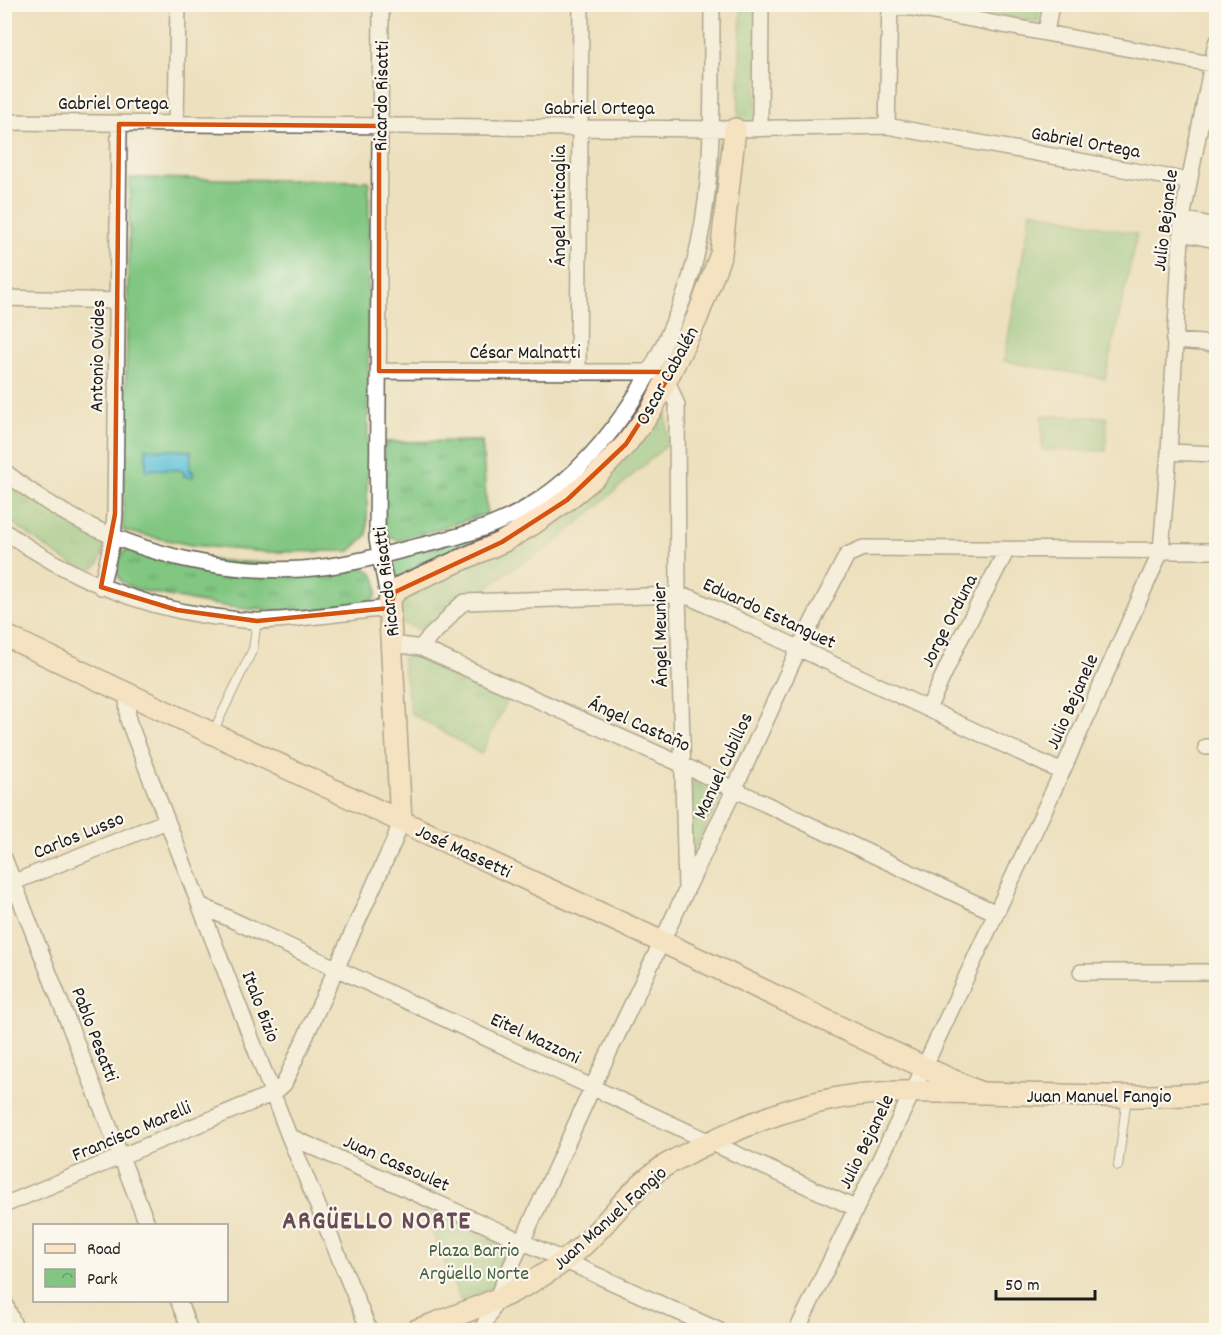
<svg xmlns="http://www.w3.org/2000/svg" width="1221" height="1335" font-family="Dekko,sans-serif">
<defs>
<pattern id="grass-tufts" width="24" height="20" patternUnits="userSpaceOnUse" patternTransform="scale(1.5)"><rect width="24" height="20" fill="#81c681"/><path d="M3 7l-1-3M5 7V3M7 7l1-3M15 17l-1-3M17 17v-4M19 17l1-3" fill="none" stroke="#69a069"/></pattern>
<pattern id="park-crowns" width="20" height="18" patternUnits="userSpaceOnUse" patternTransform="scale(1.5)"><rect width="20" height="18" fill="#81c681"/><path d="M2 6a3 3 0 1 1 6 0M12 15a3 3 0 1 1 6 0" fill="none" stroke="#69a069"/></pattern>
</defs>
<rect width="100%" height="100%" fill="#fbf7ec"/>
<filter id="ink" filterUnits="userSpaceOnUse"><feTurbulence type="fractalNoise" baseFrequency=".0167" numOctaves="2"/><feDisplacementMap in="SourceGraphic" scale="12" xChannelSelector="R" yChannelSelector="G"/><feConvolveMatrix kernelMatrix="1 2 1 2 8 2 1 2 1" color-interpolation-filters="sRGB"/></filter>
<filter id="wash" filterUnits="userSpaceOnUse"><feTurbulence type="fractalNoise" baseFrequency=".008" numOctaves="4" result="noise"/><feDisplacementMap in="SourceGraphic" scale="24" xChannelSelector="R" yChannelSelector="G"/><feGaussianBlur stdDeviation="1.35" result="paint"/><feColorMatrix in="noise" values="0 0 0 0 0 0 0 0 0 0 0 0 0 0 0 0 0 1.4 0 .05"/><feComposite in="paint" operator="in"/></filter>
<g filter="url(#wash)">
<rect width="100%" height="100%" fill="#ece0be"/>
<path fill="url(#grass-tufts)" stroke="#4e714e" stroke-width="1.5" d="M741,5H758L756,125L738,126Z
M666,413L668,444L553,545L508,571L482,593H468L419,630L398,621L400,604L417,590L618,467Z
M482,441L487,514L399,541L384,535V442Z
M4,480L97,536L104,544C102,554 102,569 88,569C72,570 20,528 5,517Z
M516,523L390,586V560Z
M129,549L166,558L363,568C377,572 378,583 376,597C358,609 336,609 314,610C263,613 214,607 164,595C151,592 135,591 124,583C112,575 117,554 129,549Z
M413,653L507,701L481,754L411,713L402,659Z"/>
<path fill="url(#park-crowns)" stroke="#4e714e" stroke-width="1.5" d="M943,5H1041L1038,22Z
M688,779L721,795L688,863Z
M422,1207L506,1246L494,1287L461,1301Z"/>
<path fill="#81c681" stroke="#4e714e" stroke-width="1.5" d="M130,178L369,181L367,535L350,551L265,552L191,545L123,531Z
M1031,211L1137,234L1105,379L1004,361Z
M1042,416L1107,417L1106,451L1042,450Z"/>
<path fill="#5abfd8" stroke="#3b6e7a" stroke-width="1.5" d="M146,449L191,451L190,471H193V477L184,476L183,470L151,469L150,471H146Z"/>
</g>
<g filter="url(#ink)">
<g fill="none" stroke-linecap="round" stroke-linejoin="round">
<g stroke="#656155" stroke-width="10">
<path id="lane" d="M213,732L253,649L257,621
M1118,1166L1127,1097"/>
</g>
<g stroke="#656155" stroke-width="18">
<path id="street" d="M381,4L377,539L389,601
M890,7L912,8L1216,65
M1046,33L1051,4
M4,122L579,128L735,129L887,126L1189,181
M176,124L178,4
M887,126L890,4
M760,128L761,4
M1182,219L1216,226
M1181,233L1216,240
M4,298L118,301
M1174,341L1216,344
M379,371L655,372
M578,372L581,4
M667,380L677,405L678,595L686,888
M1169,452L1216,454
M4,471C87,539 195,575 302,569C337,567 372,558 407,549C449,539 491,530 528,507C602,463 653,378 683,299C718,206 711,102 712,4
M4,531C66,575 133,605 208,616C225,618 242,621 258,621C302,620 346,612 390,608
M101,587L113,538L115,514L119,124
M393,644L421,648L683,765L996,913
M421,648C427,637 436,632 444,623C451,615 456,607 465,602L678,595L692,598L1062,772
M127,694L128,720L289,1136L369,1330
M928,709L959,641L1007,550
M1206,747H1216
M4,858L148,1226
M4,886L167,821
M200,905L710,1142L855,1208
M1081,972H1216
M289,1136L718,1330
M4,1205L274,1093L284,1084L394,841L401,821
M178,1300L190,1330
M4,1301L16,1330
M482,1330L593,1086L734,790L799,648L847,555L863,548L1216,551
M797,1330L913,1091L1062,772L1161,551L1169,452L1182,219L1216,43"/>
</g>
<g stroke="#656155" stroke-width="24">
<path id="secondary" d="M4,635C221,739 440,839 658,940C766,990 872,1045 981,1093
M401,821L389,601L395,592L402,586L502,542L533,524L567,500L596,476L626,444L652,409L697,318L721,254L735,129
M417,1330C474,1309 532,1290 579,1249C612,1220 634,1181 675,1160C732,1129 793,1103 858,1095C900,1090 942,1092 985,1093C1062,1095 1140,1099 1216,1093"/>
</g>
<use href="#lane" stroke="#fff" stroke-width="8"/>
<use href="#street" stroke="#fff" stroke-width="15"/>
<use href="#secondary" stroke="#fee4c5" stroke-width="21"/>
</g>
</g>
<path d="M0 0H1221V1335H0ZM119,124L379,126V371L672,372L626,444L567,500L502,542L395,592L390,608L257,621L177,610L101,587L115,514Z" fill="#ece0be" fill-opacity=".55" fill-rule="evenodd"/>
<path fill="none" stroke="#d4530e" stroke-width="4.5" stroke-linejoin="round" d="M119,124L379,126V371L672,372L626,444L567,500L502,542L395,592L390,608L257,621L177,610L101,587L115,514Z"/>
<g text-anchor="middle" stroke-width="4.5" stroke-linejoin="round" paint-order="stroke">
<g font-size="20" fill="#1c1c1c" stroke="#fbf7ec">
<text transform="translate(380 96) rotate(-89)" y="7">Ricardo Risatti</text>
<text x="113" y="109">Gabriel Ortega</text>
<text x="599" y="114">Gabriel Ortega</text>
<text transform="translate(1086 141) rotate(10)" y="7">Gabriel Ortega</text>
<text transform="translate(558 206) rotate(-90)" y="7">Ángel Anticaglia</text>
<text transform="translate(1164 220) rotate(-83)" y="7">Julio Bejanele</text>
<text x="525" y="358">César Malnatti</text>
<text transform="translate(96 356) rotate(-89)" y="7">Antonio Ovides</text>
<text transform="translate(666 375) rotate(-61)" y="7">Oscar Cabalén</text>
<text transform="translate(385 582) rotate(-97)" y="7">Ricardo Risatti</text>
<text transform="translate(770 612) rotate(25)" y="7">Eduardo Estanguet</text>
<text transform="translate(948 620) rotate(-63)" y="7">Jorge Orduna</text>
<text transform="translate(659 635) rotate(-91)" y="7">Ángel Meunier</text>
<text transform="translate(1071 701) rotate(-66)" y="7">Julio Bejanele</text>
<text transform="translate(640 723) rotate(24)" y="7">Ángel Castaño</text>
<text transform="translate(722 765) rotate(-65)" y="7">Manuel Cubillos</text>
<text transform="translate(78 834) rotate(-22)" y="7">Carlos Lusso</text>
<text transform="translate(464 850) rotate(25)" y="7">José Massetti</text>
<text transform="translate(262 1006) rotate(69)" y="7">Italo Bizio</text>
<text transform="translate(96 1034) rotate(69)" y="7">Pablo Pesatti</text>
<text transform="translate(536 1037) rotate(25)" y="7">Eitel Mazzoni</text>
<text x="1099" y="1102">Juan Manuel Fangio</text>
<text transform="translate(131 1130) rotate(-23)" y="7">Francisco Marelli</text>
<text transform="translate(865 1141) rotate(-64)" y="7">Julio Bejanele</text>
<text transform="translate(397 1162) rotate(24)" y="7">Juan Cassoulet</text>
<text transform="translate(609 1217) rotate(-42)" y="7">Juan Manuel Fangio</text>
</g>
<g font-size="20" fill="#446044" stroke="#fbf7ec">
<text x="474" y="1256">Plaza Barrio<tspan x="474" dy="23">Argüello Norte</tspan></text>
</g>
<g font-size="26" font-weight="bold" letter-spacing="1.5" fill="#684b55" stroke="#fbf7ec">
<text x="377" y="1228">ARGÜELLO NORTE</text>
</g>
</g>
<rect width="1221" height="1335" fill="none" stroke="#fbf7ec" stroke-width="24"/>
<rect x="33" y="1224" width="195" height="78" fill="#fbf7ec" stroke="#a29f99" stroke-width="1.5"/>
<rect x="45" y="1244" width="30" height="9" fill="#fee4c5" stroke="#a29f99" stroke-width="1.5"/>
<text x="87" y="1254" font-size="18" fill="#1c1c1c">Road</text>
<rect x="45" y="1269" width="30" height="18" fill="url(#park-crowns)" stroke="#a29f99" stroke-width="1.5"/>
<text x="87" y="1284" font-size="18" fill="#1c1c1c">Park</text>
<path d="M996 1290v9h99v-9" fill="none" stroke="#1c1c1c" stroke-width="3"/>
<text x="1005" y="1290" font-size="18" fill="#1c1c1c" stroke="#fbf7ec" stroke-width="4.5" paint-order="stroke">50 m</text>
</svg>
